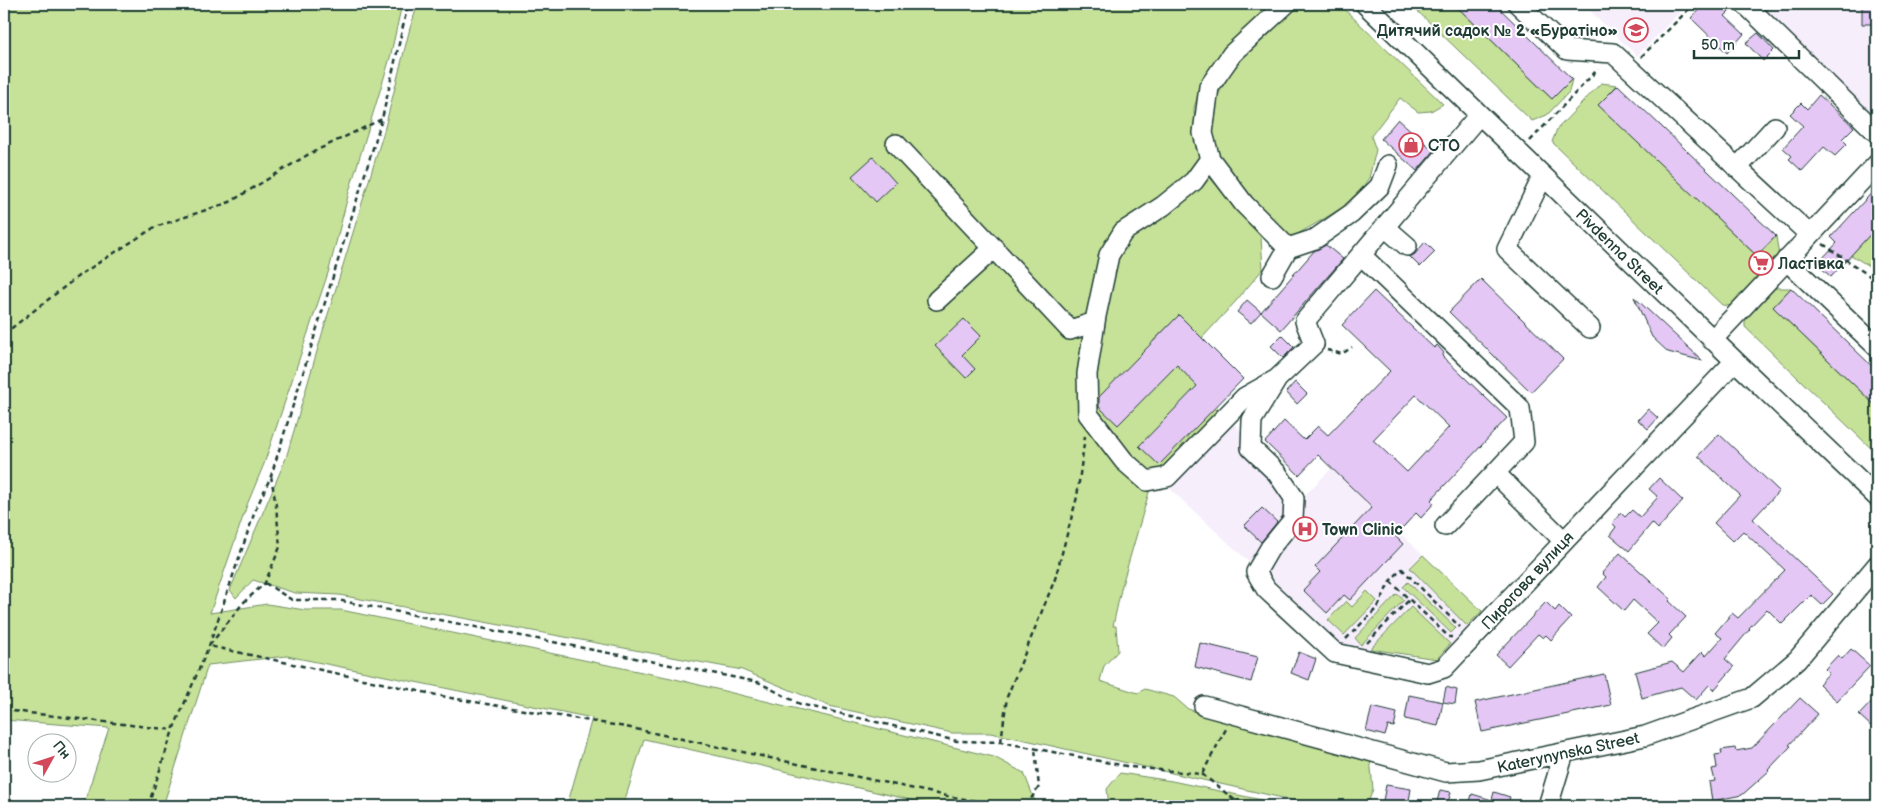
<svg xmlns="http://www.w3.org/2000/svg" width="1881" height="810" font-family="'Balsamiq Sans',sans-serif">
<rect width="100%" height="100%" fill="#fff"/>
<filter id="ink" filterUnits="userSpaceOnUse"><feTurbulence type="fractalNoise" baseFrequency=".02" numOctaves="2"/><feDisplacementMap in="SourceGraphic" scale="10" xChannelSelector="R" yChannelSelector="G"/><feConvolveMatrix kernelMatrix="1 2 1 2 8 2 1 2 1" color-interpolation-filters="sRGB"/></filter>
<g filter="url(#ink)">
<path fill="#f7eefc" d="M1583,4H1688L1637,56Z
M1760,4H1877V114L1862,106Z
M1232,422L1304,496L1332,468L1482,611L1437,659L1339,645L1170,489Z"/>
<path fill="#c6e198" stroke="#728f66" d="M4,4H402L390,58L349,192L329,270L264,464L247,505L210,613L267,604L305,610H341L671,678L994,757L1024,773L1037,806H937L644,739L623,806H567L592,718L287,656L208,665L163,806H83L109,728L4,720Z
M418,4H1276L1202,82L1194,108L1196,150L1211,179L1261,237L1263,269L1236,301L1202,338L1179,315L1153,341L1217,405V415L1179,457L1154,475L1122,585L1113,626H1116L1118,651L1104,666L1100,681L1138,693L1145,689L1174,697L1188,709L1206,715L1370,758L1373,789L1367,806H1318L1021,739L990,733H952L829,706L742,670L339,595L295,593L253,580L236,598L230,590L286,458L322,334L384,131L410,28Z
M1298,4H1339L1443,104L1431,111L1418,112L1400,98L1371,136L1376,150L1369,178L1353,201L1322,220L1289,239L1234,182L1217,157L1213,132L1214,102L1230,74L1259,39Z
M1410,4H1454L1552,99L1572,79L1569,92L1547,115L1532,121Z
M1601,83L1617,85L1599,105L1757,256L1776,236L1779,256L1733,306L1722,305L1552,142L1557,129Z
M1877,227V271L1851,255Z
M1774,288H1791L1773,307L1877,407V454L1745,327V319Z
M1423,555L1482,611L1467,626L1410,568Z
M1408,582L1456,628L1451,633L1403,587Z
M1367,591L1377,601L1344,635L1328,620L1346,601L1352,607Z
M1397,594L1404,600L1361,645L1355,638Z
M1411,607L1450,644L1437,659L1370,649Z
M1120,773L1172,781L1290,806H1109L1107,789Z"/>
<path fill="#e4c7f5" stroke="#1f3d34" fill-rule="evenodd" d="M1454,4H1495L1572,79L1552,99Z
M1704,4H1726L1732,9L1725,16L1744,34L1727,53L1691,18Z
M1862,4H1877V24H1862Z
M1758,33L1774,50L1763,61L1746,43Z
M1618,85L1776,236L1757,256L1598,105Z
M1819,95L1854,127L1842,139L1847,144L1835,156L1824,147L1802,171L1789,159L1792,156L1783,148L1803,126L1790,114L1801,103L1807,109Z
M1398,119L1434,151L1417,171L1381,139Z
M873,157L896,183L876,202L852,176Z
M1877,187V227L1831,277L1817,264L1837,243L1831,237Z
M1425,242L1435,252L1420,267L1410,257L1415,254Z
M1326,245L1343,259L1281,330L1261,312L1314,251Z
M1481,279L1563,359L1531,392L1449,312Z
M1791,288L1877,371V407L1773,307Z
M1374,291L1434,348L1437,345L1444,353L1442,356L1507,418L1431,500L1434,503L1421,518L1416,513L1395,536L1403,544L1350,600L1344,595L1327,613L1303,590L1320,572L1315,567L1372,507L1318,455L1299,475L1265,442L1284,421L1304,440L1318,426L1328,435L1390,371L1342,325ZM1416,395L1449,427L1407,472L1373,440Z
M1634,297L1703,361L1668,352L1652,337Z
M1247,300L1261,312L1251,323L1237,312Z
M1179,315L1243,379L1159,465L1139,446L1197,386L1177,365L1118,425L1099,407V397Z
M964,319L981,336L962,355L975,369L966,378L935,346Z
M1282,335L1294,347L1283,358L1271,346Z
M1295,382L1307,394L1297,404L1286,392Z
M1648,409L1658,418L1648,429L1638,420Z
M1719,434L1779,491L1753,519L1833,594L1822,605L1811,595L1782,624L1767,609L1749,628L1750,629L1725,659L1734,667L1714,690L1709,685L1696,700L1681,687L1642,698L1635,672L1672,662L1684,672L1702,652L1706,656L1722,638L1715,633L1732,613L1738,618L1785,570L1743,531L1733,541L1714,523L1740,495L1698,456Z
M1659,478L1683,501L1658,529L1652,523L1629,551L1610,535L1616,527L1612,523L1621,513L1625,517L1632,510L1640,517L1658,497L1649,489Z
M1262,508L1277,522L1261,542L1244,526Z
M1620,553L1671,599L1669,601L1686,617L1669,635L1672,638L1663,649L1647,634L1658,623L1633,600L1624,611L1598,587L1606,577L1602,573Z
M1546,602L1555,611L1559,606L1571,618L1551,640L1546,635L1543,638L1538,634L1508,666L1496,655Z
M1200,643L1258,657L1251,682L1195,667Z
M1851,649L1870,666L1837,701L1819,684L1829,673L1825,669L1838,655L1842,659Z
M1299,652L1316,659L1309,680L1291,673Z
M1604,674L1611,705L1482,732L1475,702Z
M1446,687L1457,690L1455,704L1443,702Z
M1409,695L1443,702L1438,726L1405,719Z
M1877,696V722L1872,727L1859,715Z
M1800,698L1818,714L1789,745L1791,746L1768,770L1769,771L1742,795L1712,801L1709,782L1715,781L1712,769L1717,768L1715,755L1722,754L1721,750L1735,748L1736,751L1752,748Z
M1372,707L1397,713L1394,727L1388,726L1385,736L1366,731Z
M1386,785L1411,789L1408,806H1382Z
M1440,790L1451,792L1447,806H1436Z
M1494,792L1510,797L1507,806H1469L1472,794L1492,800Z"/>
<g fill="none" stroke-linecap="round" stroke-linejoin="round">
<g stroke="#1f3d34" stroke-width="22">
<path id="minor" d="M1286,4L1232,54L1209,87L1203,133L1210,159L1244,204L1288,248
M1365,4L1735,361L1877,497
M1518,4L1567,50L1613,53L1810,235
M1745,4L1877,133
M896,144L1070,330L1095,322
M1210,159L1194,181L1163,206L1123,232L1109,255L1096,316L1087,374L1088,414L1124,461L1147,481L1167,477L1245,397L1277,379L1314,344L1305,321L1479,115
M1737,168L1775,127
M1543,176L1507,249L1590,328
M1385,227L1407,246
M1361,255L1520,408L1524,442L1495,473L1564,541
M1786,260L1877,347
M1272,276L1288,248L1315,239L1351,214L1380,186L1388,165
M937,300L994,248
M1712,340L1877,164
M1276,381L1252,420L1251,448L1277,473L1294,498L1293,520L1270,548L1256,572L1266,589L1335,653L1428,673L1444,668L1735,361
M1445,526L1495,473
M1204,706L1446,772L1479,770L1645,736L1752,698L1797,660L1877,565
M1548,806L1564,753"/>
</g>
<path stroke="#1f3d34" stroke-width="2.5" stroke-dasharray="5 4" stroke-linecap="butt" d="M1639,5L1640,4
M1641,57L1694,4
M1530,141L1598,69
M1823,244L1877,281
M4,334L81,274L155,227L230,202L309,154L382,119
M1327,350L1342,354L1352,347
M271,476L276,506L280,547L265,583L243,603L209,646L451,698L626,727L947,796L1006,806
M1390,581L1449,637H1452
M265,583L292,600H337L758,682L800,704L957,741L1001,742L1131,767L1202,774L1226,729
M1346,639L1378,607L1390,581L1402,569L1460,627
M1367,643L1410,599
M4,710L173,730
M1001,742L1007,697L1055,579L1077,497L1085,436
M1202,774L1236,801L1256,806
M148,806L173,730L209,646L255,511L271,476L382,119L408,4
M1026,806L1039,787L1035,749"/>
<use href="#minor" stroke="#fff" stroke-width="19"/>
</g>
</g>
<defs>
<g id="school-ring" transform="scale(1.25)"><circle r="9.5" fill="#fff" stroke="#d1495b" stroke-width="1.5"/><path d="M0-5L7-2L0 1L-7-2ZM-4 1L0 2.5L4 1V4Q0 6-4 4Z" fill="#d1495b"/></g>
<g id="shop-ring" transform="scale(1.25)"><circle r="9.5" fill="#fff" stroke="#d1495b" stroke-width="1.5"/><path d="M-5-2.5h2.3a2.7 3.5 0 0 1 5.4 0H5L5.5 6h-11ZM-1.5-2.5h3a1.5 2.3 0 0 0-3 0Z" fill="#d1495b"/></g>
<g id="supermarket-ring" transform="scale(1.25)"><circle r="9.5" fill="#fff" stroke="#d1495b" stroke-width="1.5"/><path d="M-6-5.5h2.5l.6 2H6L4.5 2H-2.5L-4.4-4H-6ZM-1.5 3.2a1.3 1.3 0 1 0 .1 0ZM3 3.2a1.3 1.3 0 1 0 .1 0Z" fill="#d1495b"/></g>
<g id="hospital-ring" transform="scale(1.25)"><circle r="9.5" fill="#fff" stroke="#d1495b" stroke-width="1.5"/><path d="M-5-5h3v3.5h4V-5h3V5h-3V1.5h-4V5h-3Z" fill="#d1495b"/></g>
</defs>
<g fill-rule="evenodd">
<use href="#school-ring" x="1636" y="30"/>
<use href="#shop-ring" x="1411" y="145"/>
<use href="#supermarket-ring" x="1761" y="263"/>
<use href="#hospital-ring" x="1305" y="529"/>
</g>
<g text-anchor="middle" stroke-width="4" stroke-linejoin="round" paint-order="stroke">
<g font-size="16" font-weight="bold" fill="#1f3d34" stroke="#fff" text-anchor="start">
<text x="1618" y="36" text-anchor="end">Дитячий садок № 2 «Буратіно»</text>
<text x="1428" y="151">СТО</text>
<text x="1778" y="269">Ластівка</text>
<text x="1322" y="535">Town Clinic</text>
</g>
<g font-size="16" fill="#1f3d34" stroke="#fff">
<text transform="translate(1620 251) rotate(44)" y="6">Pivdenna Street</text>
<text transform="translate(1527 580) rotate(-47)" y="6">Пирогова вулиця</text>
<text transform="translate(1568 752) rotate(-12)" y="6">Katerynynska Street</text>
</g>
</g>
<rect width="1881" height="810" fill="none" stroke="#fff" stroke-width="20"/>
<rect x="10" y="10" width="1861" height="790" fill="none" stroke="#1f3d34" stroke-width="2" filter="url(#ink)"/>
<g transform="translate(52 758) rotate(50)"><circle r="24" fill="#ffffff" stroke="#a5b1ae"/>
<path d="M0-4L9 19L0 12L-9 19Z" fill="#d1495b"/>
<text y="-8" font-size="14" font-weight="bold" text-anchor="middle" fill="#1f3d34">Пн</text>
</g>
<path d="M1694 50v8h105v-8" fill="none" stroke="#1f3d34" stroke-width="2.5"/>
<text x="1701" y="50" font-size="15" fill="#1f3d34" stroke="#ffffff" stroke-width="4" paint-order="stroke">50 m</text>
</svg>
